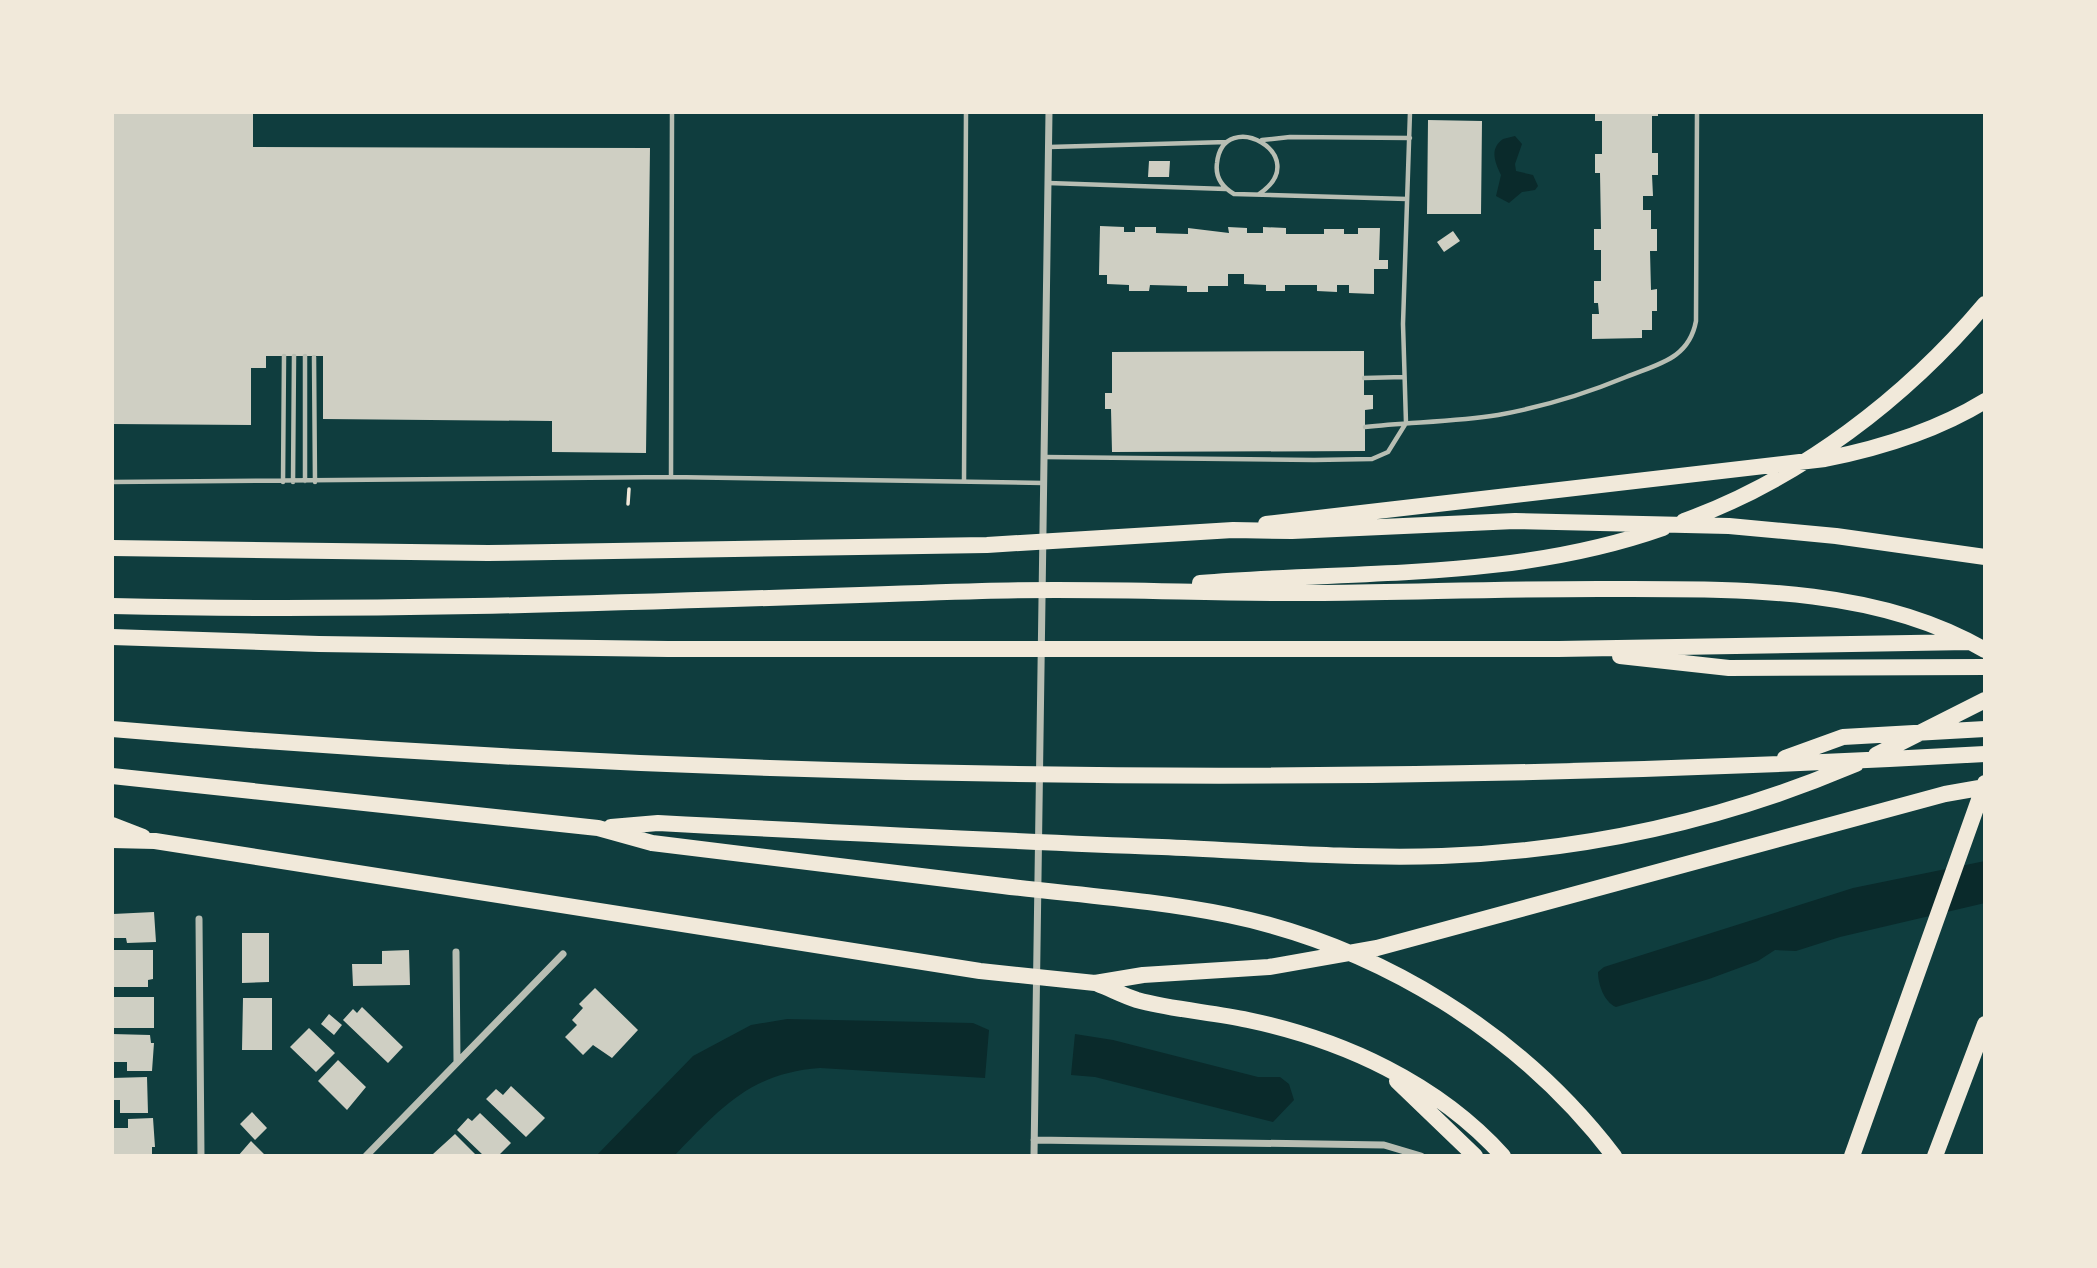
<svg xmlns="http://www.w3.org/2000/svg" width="2097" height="1268" font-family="'Space Grotesk',sans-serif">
<rect width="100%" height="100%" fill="#0f3d3e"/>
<path fill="#0a2a2b" d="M1515,136L1522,144L1515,164L1516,171L1533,175L1538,186L1535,190L1522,192L1509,203L1496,196L1501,175C1495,162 1489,149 1503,139Z
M1985,861V903L1840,937L1796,951L1775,950L1758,961L1709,979L1616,1007C1604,1002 1598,984 1598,972L1604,967L1853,888Z
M787,1019L973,1023L989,1030L985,1078L820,1068C750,1073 720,1109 674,1156H596L693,1056L751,1025Z
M1075,1034L1113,1040L1258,1077H1280L1289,1084L1294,1100L1273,1122L1095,1077L1071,1075Z"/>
<path fill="#cfcfc3" d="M112,112H253V147L650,148L646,453L552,452V421L323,419V356H266V368H251V425L112,424Z
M1595,112H1658V116H1652V153H1658V175H1652L1653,196H1643V210H1651V229H1657V251H1650L1651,290L1657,289V311H1652V330H1642V338L1592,339V314H1599L1598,303H1594V281H1601V250H1594V229H1601L1600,173H1595V154H1602V121H1595Z
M1428,120L1482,121L1481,214H1427Z
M1149,161H1170L1169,177H1148Z
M1100,226L1124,227V232H1135V227H1156V233L1188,234V228L1229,233L1228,227L1247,228V233H1263V227L1286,228V234H1324V229H1344V234H1358V228H1380L1379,260H1388V269H1374V294L1349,293V285H1337V292L1317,291V285H1285V291H1266V285L1244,284V274H1228V286H1208V292H1187V286L1150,285L1149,291H1129V285L1107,284V275H1099Z
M1453,231L1460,241L1444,252L1437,242Z
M1364,351V395H1373V409L1365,410V451L1112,452L1111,409H1105V393H1112V352Z
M154,912L156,942L127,943L126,938H114L113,914Z
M242,933H269V982L242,983Z
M112,950H153V979L148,980V987H112Z
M409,950L410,985L353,986L352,964H382V951Z
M595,988L638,1030L612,1058L593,1045L583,1055L565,1037L577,1025L572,1020L583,1008L579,1004Z
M112,997H154V1028H112Z
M243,998H272V1050H242Z
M362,1007L403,1047L388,1063L343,1020L353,1009L357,1013Z
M329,1014L342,1025L334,1035L321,1024Z
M309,1028L335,1053L316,1072L290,1047Z
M112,1034L150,1035L151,1043H154L152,1071H127V1062H112Z
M338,1060L366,1087L347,1110L318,1081Z
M147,1077L148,1113H120V1100H114L112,1095V1078Z
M511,1086L545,1118L526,1137L486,1099L496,1089L503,1095Z
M252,1112L267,1128L255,1140L240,1124Z
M480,1113L511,1143L498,1156H484L457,1130L468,1118L472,1121Z
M153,1118L155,1147H152V1155L112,1156V1128H128V1119Z
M455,1134L477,1156L433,1154Z
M251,1141L265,1155L238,1156Z"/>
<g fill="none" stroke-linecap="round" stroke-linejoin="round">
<path stroke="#f1e9da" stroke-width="3.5" d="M628,504L629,489"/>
<path stroke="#b8beb3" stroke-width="4.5" d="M1262,140L1290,137L1410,138
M1049,147L1227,142
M1048,183L1226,189
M1259,194C1316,156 1223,105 1217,163C1215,177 1222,187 1234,194L1407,199
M314,357L315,482
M1364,378L1404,377
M1365,427C1409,422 1454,422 1498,415C1542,407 1585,394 1626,377C1658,364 1689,359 1696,321L1697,112
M1044,457L1314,460L1372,459L1388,452L1406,423L1403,324L1410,112
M671,477L672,112
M305,481V356
M964,481L966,112
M112,482L671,477L1043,483
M283,482L284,356
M293,482L294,356"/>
<path stroke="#b8beb3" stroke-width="7" d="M199,919L201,1156
M456,952L457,1061
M1034,1140L1384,1145L1421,1156
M366,1156L563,954
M1034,1156L1049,112"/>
<path stroke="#f1e9da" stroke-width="16" d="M1684,521C1800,479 1906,398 1985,304
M1266,524L1825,459C1881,448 1936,431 1985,401
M112,548L488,553L987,545L1233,530L1292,531L1515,521L1729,526L1836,536L1985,557
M1200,583C1355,570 1513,581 1663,528
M112,606C403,613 692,600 982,591C1096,587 1209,594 1323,593C1424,592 1525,588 1625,589C1745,589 1879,588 1985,650
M112,637L319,644L668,649H1558L1969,642
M1620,656L1729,668L1985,667
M112,729C735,782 1361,789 1985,754
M1876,755L1985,700
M1785,758L1843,737L1985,729
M112,776L598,828L652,843C769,858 886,872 1003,886C1078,895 1154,900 1228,915C1379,946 1520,1033 1614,1156
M112,825L143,837
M611,827L658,823C826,832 994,841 1162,847C1256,851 1349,859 1442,856C1585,851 1724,820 1856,764
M112,840L155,841L980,971L1095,983L1143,975L1269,967L1377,948L1945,794L1985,787
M1098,984C1111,989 1124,996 1137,1000C1173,1010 1212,1012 1248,1020C1343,1040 1437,1083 1503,1156
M1397,1081L1475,1156
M1852,1156L1985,783
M1935,1156L1985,1024"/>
</g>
<rect width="2097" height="1268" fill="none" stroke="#f1e9da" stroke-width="228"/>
</svg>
